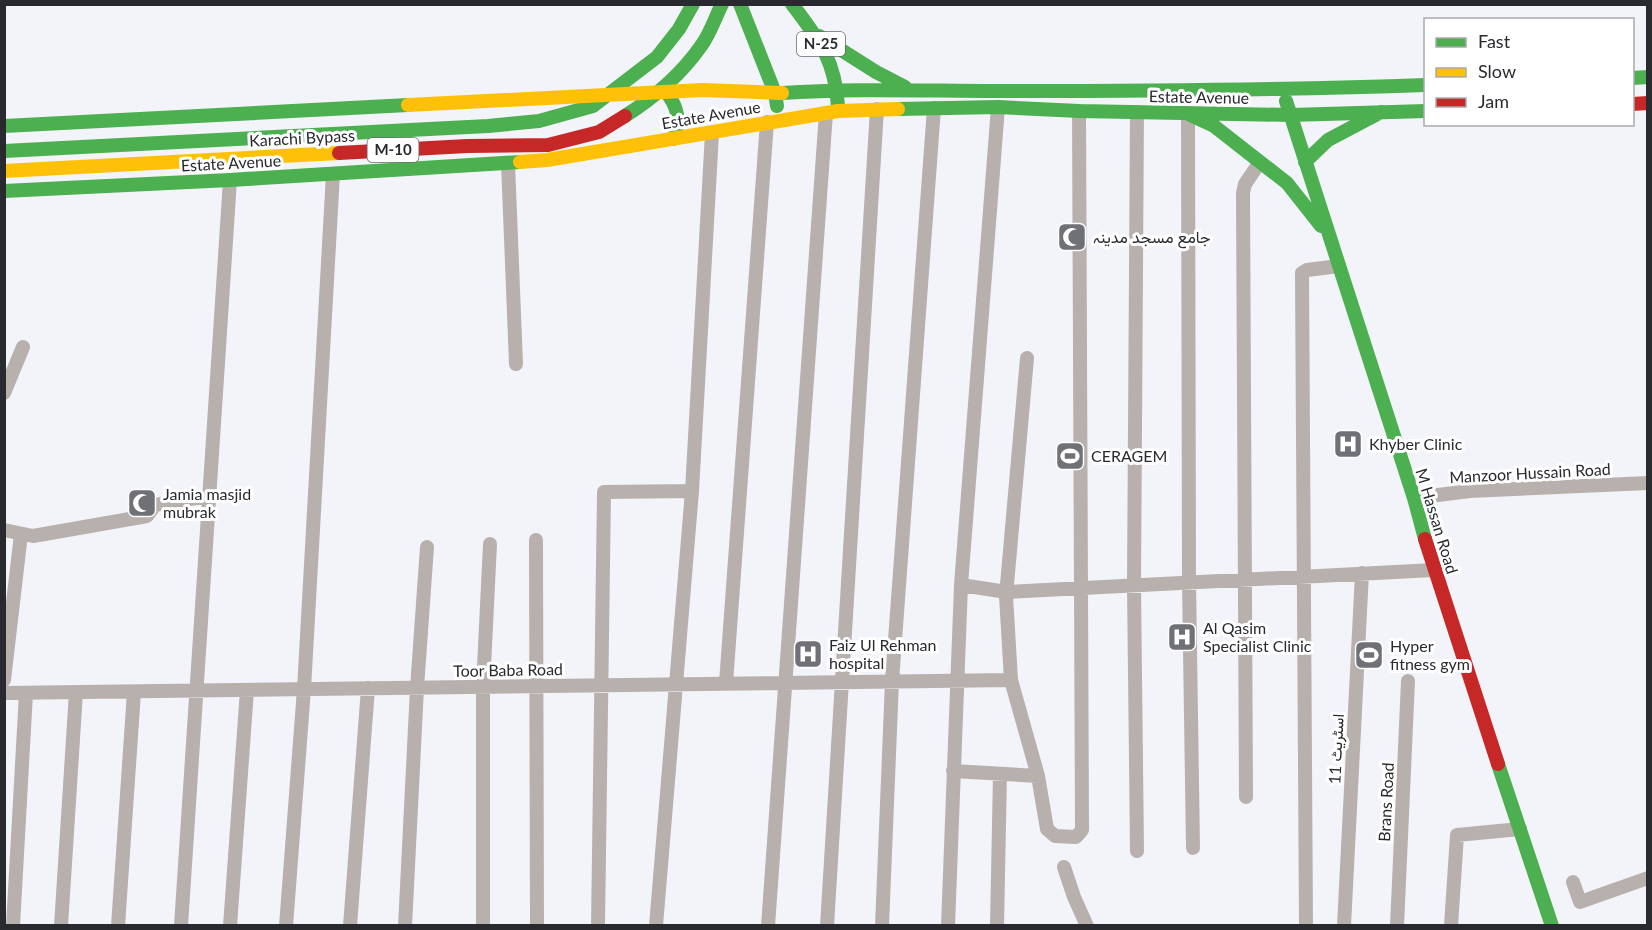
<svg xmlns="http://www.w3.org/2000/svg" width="1652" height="930" font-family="Lato,Vazirmatn,sans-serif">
<rect width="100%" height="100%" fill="#f3f4f9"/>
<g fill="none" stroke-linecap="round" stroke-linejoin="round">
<path stroke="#b8b0ac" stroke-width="14" d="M1188,114L1189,582L1193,848
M508,163L516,364
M1027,358L1006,596L1011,680L1038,776L1047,829L1055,836L1076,837L1082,830L1079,111
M4,393L23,347
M1414,498L1470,491L1648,483
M4,530L33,536L147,516L155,505L208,496
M536,540L537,926
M961,585L1007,592L1434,570
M4,680L21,534
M726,683L767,122
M4,693L1011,680
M953,771L1038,776
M1246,797L1243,193L1245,184L1260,162
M1137,851L1134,585L1137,112
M1064,867L1074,897L1087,926
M1573,882L1580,902L1648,878
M13,926L26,693
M61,926L76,692
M118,926L134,692
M181,926L230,180
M230,926L247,690
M286,926L304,689L333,174
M350,926L368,688
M405,926L417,688L427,547
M483,926V687L490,544
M598,926L604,492L692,491
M656,926L692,491L712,133
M768,926L826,113
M827,926L877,109
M882,926L892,681L934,108
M948,926L961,585L998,107
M997,926L1000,774
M1306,926L1302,273L1307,270L1339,266
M1344,926L1362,573
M1397,926L1408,681
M1451,926L1457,835L1520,829"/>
<path stroke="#4caf50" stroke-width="14" d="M740,4L775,93L777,106
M792,4C819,40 835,59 838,106
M819,36L876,72L905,87
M1632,78L1648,77
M666,92C678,107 681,121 673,139
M782,93C855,88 927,91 1000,91C1142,91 1284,90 1426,85
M1286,101L1414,498L1425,539
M898,109L998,107L1079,111L1290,115L1426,111
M1188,114L1214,126L1287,183L1321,226
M625,116C655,97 680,76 701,46C710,34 715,18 722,4
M4,126L408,105
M4,151L488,126L539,121L593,106L657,57L679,29L693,4
M1305,162L1328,140L1381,112
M4,191L230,180L520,162
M1498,764L1552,926"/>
<path stroke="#ffc107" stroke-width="14" d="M408,105L703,90L782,93
M520,162L547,160L838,111L898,109
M4,171L339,153"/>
<path stroke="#c62828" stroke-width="14" d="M1632,104L1648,103
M339,153L467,146L548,145L599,132L625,116
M1425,539L1498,764"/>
</g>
<defs>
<g id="mosque-square" transform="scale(1.5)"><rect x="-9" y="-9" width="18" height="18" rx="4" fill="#707176" stroke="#fff"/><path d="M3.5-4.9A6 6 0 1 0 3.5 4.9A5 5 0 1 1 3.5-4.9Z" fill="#fff"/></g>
<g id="hospital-square" transform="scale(1.5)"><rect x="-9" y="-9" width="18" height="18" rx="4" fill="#707176" stroke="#fff"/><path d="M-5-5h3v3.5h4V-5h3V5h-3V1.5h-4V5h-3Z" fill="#fff"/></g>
<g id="stadium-square" transform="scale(1.5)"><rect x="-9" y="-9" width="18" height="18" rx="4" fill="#707176" stroke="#fff"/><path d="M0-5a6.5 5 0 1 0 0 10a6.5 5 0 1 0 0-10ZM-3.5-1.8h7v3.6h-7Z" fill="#fff"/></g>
</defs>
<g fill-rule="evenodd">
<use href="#mosque-square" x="1072" y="237"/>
<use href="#hospital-square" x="1348" y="444"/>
<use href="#stadium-square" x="1070" y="456"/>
<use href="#mosque-square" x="142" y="503"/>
<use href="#hospital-square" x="1182" y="637"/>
<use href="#hospital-square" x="808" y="654"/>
<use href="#stadium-square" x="1369" y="655"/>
</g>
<g text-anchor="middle" stroke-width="6" stroke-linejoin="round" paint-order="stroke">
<g fill="#fff" stroke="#696a6e" stroke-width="1.5">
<rect x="797" y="32" width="48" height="24" rx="4.5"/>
<rect x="367.5" y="138" width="51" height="24" rx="4.5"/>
</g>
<g font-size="15" font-weight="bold" fill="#292a30">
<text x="821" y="49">N-25</text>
<text x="393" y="155">M-10</text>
</g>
<g font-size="16" fill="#292a30" stroke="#fff">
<text transform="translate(1199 97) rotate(1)" y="6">Estate Avenue</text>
<text transform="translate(711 115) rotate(-10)" y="6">Estate Avenue</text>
<text transform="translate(302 138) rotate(-3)" y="6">Karachi Bypass</text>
<text transform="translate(231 163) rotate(-3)" y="6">Estate Avenue</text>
<text transform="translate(1530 473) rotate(-3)" y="6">Manzoor Hussain Road</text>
<text transform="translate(1437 521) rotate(73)" y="6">M Hassan Road</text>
<text transform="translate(508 670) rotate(-1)" y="6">Toor Baba Road</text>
<text transform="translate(1336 749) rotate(-87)" y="6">اسٹریٹ 11</text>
<text transform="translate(1386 802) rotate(-87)" y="6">Brans Road</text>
</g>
<g font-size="16" fill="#292a30" stroke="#fff" text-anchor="start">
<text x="1093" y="243">جامع مسجد مدینہ</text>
<text x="1369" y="450">Khyber Clinic</text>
<text x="1091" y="462">CERAGEM</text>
<text x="163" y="500">Jamia masjid<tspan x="163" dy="18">mubrak</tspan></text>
<text x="1203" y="634">Al Qasim<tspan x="1203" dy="18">Specialist Clinic</tspan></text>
<text x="829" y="651">Faiz Ul Rehman<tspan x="829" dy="18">hospital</tspan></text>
<text x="1390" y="652">Hyper<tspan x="1390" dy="18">fitness gym</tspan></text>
</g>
</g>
<rect width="1652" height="930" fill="none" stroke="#292a30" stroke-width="12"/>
<rect x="1424" y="18" width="210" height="108" fill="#ffffff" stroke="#a9aaac" stroke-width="1.5"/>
<rect x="1436" y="38" width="30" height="9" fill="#4caf50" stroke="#a9aaac" stroke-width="1.5"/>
<text x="1478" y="48" font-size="18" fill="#292a30">Fast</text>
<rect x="1436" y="68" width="30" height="9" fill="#ffc107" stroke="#a9aaac" stroke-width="1.5"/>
<text x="1478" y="78" font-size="18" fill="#292a30">Slow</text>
<rect x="1436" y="98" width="30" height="9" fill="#c62828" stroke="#a9aaac" stroke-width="1.5"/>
<text x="1478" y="108" font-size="18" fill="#292a30">Jam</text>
</svg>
